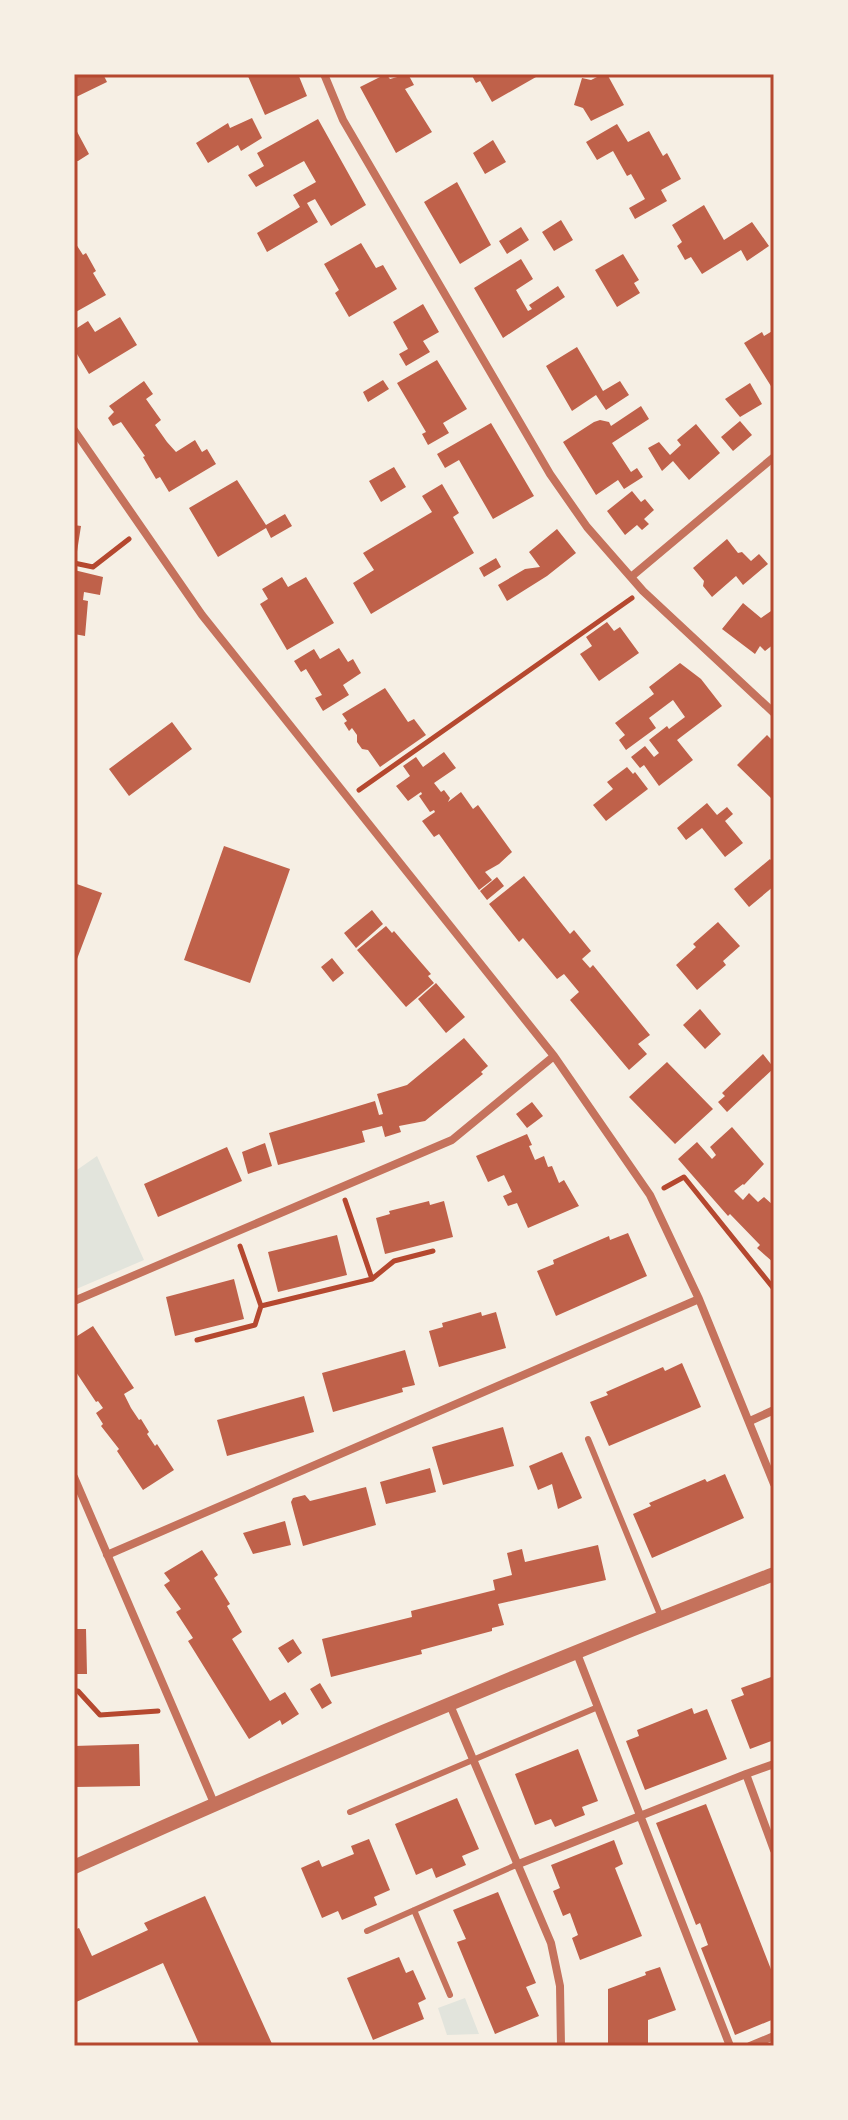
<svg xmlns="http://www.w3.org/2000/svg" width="848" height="2120" font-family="'Space Grotesk',sans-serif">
<rect width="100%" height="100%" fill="#f6efe4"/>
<path fill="#e2e4dc" d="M97,1156L144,1260L74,1290V1172Z
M465,1998L479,2034L447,2035L438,2008Z"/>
<path fill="#bf614a" d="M74,74H103L107,82L74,98Z
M247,74H298L307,96L265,115Z
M386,74L390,79L408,74L414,85L405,89L432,132L396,153L360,87Z
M471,74H534L536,77L492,102L480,81L476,83Z
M603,74H607L624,105L591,121L583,108L574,105L582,78L591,80Z
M252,118L262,138L241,151L238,145L208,163L196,143L228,123L230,128Z
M318,119L366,205L331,226L315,199L307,203L318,222L267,252L257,233L300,207L293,195L316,182L304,161L256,187L248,175L264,166L257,153Z
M617,124L628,142L649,131L663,156L667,153L681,179L661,190L667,201L635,219L629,208L645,199L631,174L627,176L613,151L597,160L586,142Z
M74,126L89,154L78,161H74Z
M493,140L506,162L485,174L473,153Z
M457,182L491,245L460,264L424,202Z
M704,205L724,240L752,222L769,246L747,261L741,250L702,274L691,257L685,260L677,246L682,242L672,225Z
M561,220L573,240L554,251L542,232Z
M521,227L529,240L507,254L499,241Z
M74,241L83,255L86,253L96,271L93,273L106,295L74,313Z
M361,243L376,268L383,265L397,289L349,317L335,293L339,290L324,264Z
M623,254L639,280L634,283L640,293L617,307L595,270Z
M521,259L533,279L516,290L528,311L532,309L529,305L558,286L565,297L503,338L474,288Z
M423,304L439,332L423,341L430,352L406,366L399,354L408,349L393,322Z
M120,317L137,345L89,374L74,349V323L77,328L88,321L95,332Z
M774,330V391L744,343L762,332L764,336Z
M577,347L603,391L620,381L629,395L606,410L596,395L572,411L546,366Z
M437,360L467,409L443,423L449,433L428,445L422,434L426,432L397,383Z
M383,380L389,389L368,402L363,392Z
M144,381L153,394L146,399L161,420L155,425L167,442L176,452L195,440L202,452L207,449L216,464L169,492L160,477L156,479L143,457L145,456L121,422L113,426L108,418L114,412L109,406Z
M750,383L762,404L740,417L725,399Z
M641,406L649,419L612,443L631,472L637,468L643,477L624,489L618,480L596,495L563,442L594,422L600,420L609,422L611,426Z
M740,421L752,435L733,451L721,437Z
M491,423L534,496L493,519L459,460L445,468L437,454Z
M696,424L720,453L689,480L673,461L662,471L648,448L659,442L670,455L681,445L677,440Z
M394,467L406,487L381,502L369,481Z
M237,480L266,525L285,514L292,526L271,538L266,528L218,557L189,508Z
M442,484L459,513L453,517L474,553L371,614L353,583L374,570L363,553L432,512L422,496Z
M632,491L641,502L645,499L654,510L644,519L649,524L642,530L637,525L625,535L607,511Z
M74,525L81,526L76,558L74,557Z
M557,529L576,553L547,576L507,601L498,585L525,569L540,567L529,552Z
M727,539L738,553L742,552L751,561L759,554L768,564L743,585L736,576L712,597L703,586L704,581L693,568Z
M496,558L501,567L484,577L479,568Z
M74,570L103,577L100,595L84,592L83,600L88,601L85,636L74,634Z
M282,577L288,587L306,577L334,623L287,650L260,604L268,599L262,589Z
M743,603L761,618L774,609V644L765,651L760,646L755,654L722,629Z
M607,622L614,631L620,627L639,653L599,681L580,654L592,646L586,637Z
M339,648L348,662L353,659L361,673L343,685L349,695L323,711L315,698L322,695L306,669L301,672L294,661L314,649L320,659Z
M680,663L701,679L722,706L677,740L693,760L659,786L644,765L640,768L631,757L645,746L654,757L659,753L649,740L667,726L669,729L685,717L673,700L649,718L656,728L626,750L619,740L625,735L615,723L654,694L649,687Z
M385,688L408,722L414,719L426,735L380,767L368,750L362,749L357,742V735L352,728L349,731L344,723L347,721L342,714Z
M172,722L192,749L129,796L109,769Z
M767,735L774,742V801L737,765Z
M444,752L456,768L434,783L441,792L444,790L450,798L448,802L461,792L473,809L478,805L512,852L499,864L485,872L492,880L479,890L439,834L434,837L422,821L435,812L434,810L430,812L419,796L422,794L421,792L408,801L396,786L410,776L403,766L416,757L423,767Z
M627,767L633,774L635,772L648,789L606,821L593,805L613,789L607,782Z
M707,803L717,815L727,807L733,814L725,821L743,843L725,857L702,828L686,840L677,828Z
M224,846L290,869L250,983L184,960Z
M770,859L774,864V886L749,907L734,889Z
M524,876L570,934L574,930L591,951L582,959L590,968L593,965L650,1035L638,1044L647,1054L629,1070L570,1000L579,992L564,974L557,979L523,938L519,942L489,904Z
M497,877L504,886L487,900L480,891Z
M74,883L102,893L74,967Z
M372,910L383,924L356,948L344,933Z
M718,922L740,946L723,961L726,965L697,990L676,965L696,947L693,944Z
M386,926L392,933L394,931L412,952L431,974L428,976L434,983L406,1007L357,950Z
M332,958L344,973L333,982L321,967Z
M436,983L465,1017L446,1033L418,999Z
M700,1009L721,1034L705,1049L683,1025Z
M464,1038L488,1066L481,1072L483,1074L425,1121L399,1126L401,1132L385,1137L382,1126L362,1131L365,1142L278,1165L269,1133L375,1101L379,1115L383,1114L377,1094L407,1085Z
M763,1054L774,1068L727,1112L718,1102L725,1096L722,1093Z
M667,1062L713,1109L675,1144L629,1097Z
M532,1102L543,1116L527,1128L516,1114Z
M732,1127L764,1164L744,1185L743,1184L734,1191L743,1200L749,1193L758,1202L764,1197L774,1206V1263L757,1248L760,1245L730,1214L728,1216L678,1159L697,1142L712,1159L716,1155L710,1147Z
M527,1134L532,1145L529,1146L535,1160L544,1156L548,1167L552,1166L559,1183L564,1180L579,1206L528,1228L517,1203L508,1206L503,1196L512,1192L504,1175L488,1182L476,1156Z
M265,1143L272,1166L248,1174L242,1152Z
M227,1147L242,1181L158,1217L144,1184Z
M429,1201L430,1205L444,1201L453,1237L385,1254L376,1218L390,1214L389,1211Z
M628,1233L647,1276L556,1316L537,1271L554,1264L553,1260L609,1236L610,1240Z
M337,1235L347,1275L278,1292L268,1252Z
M234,1279L244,1319L175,1336L166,1297Z
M481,1312L482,1316L496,1312L506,1348L439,1367L429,1331L443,1327L442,1323Z
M93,1326L134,1388L124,1394L131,1408L139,1420L141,1419L149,1432L147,1434L155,1446L157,1444L174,1470L143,1490L117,1451L119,1449L101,1426L103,1424L96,1413L103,1408L98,1401L96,1402L74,1369V1338Z
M405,1350L415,1385L402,1388L403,1392L333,1412L322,1373Z
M682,1363L701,1407L609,1446L590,1402L608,1395L606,1392L663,1367L665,1371Z
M304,1396L314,1432L227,1456L217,1420Z
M503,1427L514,1466L443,1485L432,1447Z
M562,1452L582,1498L558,1509L552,1484L538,1490L529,1466Z
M430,1468L436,1492L386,1504L380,1482Z
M725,1474L744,1518L652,1558L633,1514L651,1506L649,1503L705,1479L707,1482Z
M366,1487L376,1525L303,1546L291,1502L293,1498L305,1495L310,1501Z
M285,1521L291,1545L253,1554L243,1533Z
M598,1545L606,1580L498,1604L504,1625L492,1628V1631L421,1650L422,1654L331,1677L322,1639L412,1617L411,1611L495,1590L493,1580L512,1575L507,1553L522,1549L525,1562Z
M202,1550L218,1575L214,1578L230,1604L227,1606L242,1632L232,1639L270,1701L285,1692L299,1714L282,1725L280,1720L249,1739L188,1641L193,1638L176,1612L181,1609L164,1585L170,1581L164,1573Z
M74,1629H86L87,1674H74Z
M293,1639L302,1653L288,1663L278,1648Z
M774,1676V1740L750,1749L731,1700L744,1695L741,1688Z
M320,1683L332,1703L322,1709L310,1689Z
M692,1708L694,1714L707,1709L727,1759L645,1790L626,1741L639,1736L637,1730Z
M139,1744L140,1786L74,1787V1746Z
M578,1749L598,1801L582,1807L585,1815L555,1827L551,1819L535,1825L515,1774Z
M457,1798L479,1849L462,1856L466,1865L436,1878L432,1868L416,1875L395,1824Z
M706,1804L774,1977V2019L735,2035L701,1948L708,1945L700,1923L696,1925L656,1823Z
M369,1839L390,1890L374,1897L377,1905L342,1920L338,1911L322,1918L301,1868L319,1860L322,1867L354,1854L351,1846Z
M614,1840L623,1864L615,1868L642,1936L580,1960L572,1938L578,1935L570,1913L563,1916L553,1891L560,1888L551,1865Z
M498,1892L536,1983L526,1987L539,2016L495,2034L457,1942L466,1939L453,1910Z
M205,1896L273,2046H200L163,1963L74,2003V1930L79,1928L92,1956L148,1930L144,1923Z
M399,1957L406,1973L413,1970L426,1999L418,2003L424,2019L373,2040L347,1978Z
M660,1967L676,2010L648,2020V2046H608V1989L646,1975L645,1972Z"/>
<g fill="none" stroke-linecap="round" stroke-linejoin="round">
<path stroke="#b5482f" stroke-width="5" d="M74,563L93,567L129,539
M359,790L632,598
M664,1188L684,1177L774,1289
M240,1246L261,1306L372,1279L345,1200
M372,1279L394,1261L433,1251
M197,1340L255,1325L261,1306
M74,1691H78L100,1715L158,1711"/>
<path stroke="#c5725c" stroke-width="6" d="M588,1439L661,1617
M350,1812L598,1707
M414,1910L450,1995
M367,1931L516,1865"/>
<path stroke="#c5725c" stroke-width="8" d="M324,74L343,120L550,474L587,527L643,591L774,713
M74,430L202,615L554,1056L650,1195L699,1299L774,1484
M631,577L774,457
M74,1301L452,1140L554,1056
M750,1421L774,1410
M74,1477L214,1803
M107,1555L699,1299
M576,1651L730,2046
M450,1705L551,1943L560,1986L561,2046
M774,1764L746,1774L774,1850
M516,1865L746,1774
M750,2046L774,2036"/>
<path stroke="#c5725c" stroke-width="14" d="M74,1867C304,1763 538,1665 774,1574"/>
</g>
<rect width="848" height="2120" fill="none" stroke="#f6efe4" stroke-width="152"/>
<rect x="76" y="76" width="696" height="1968" fill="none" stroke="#b5482f" stroke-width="3"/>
</svg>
